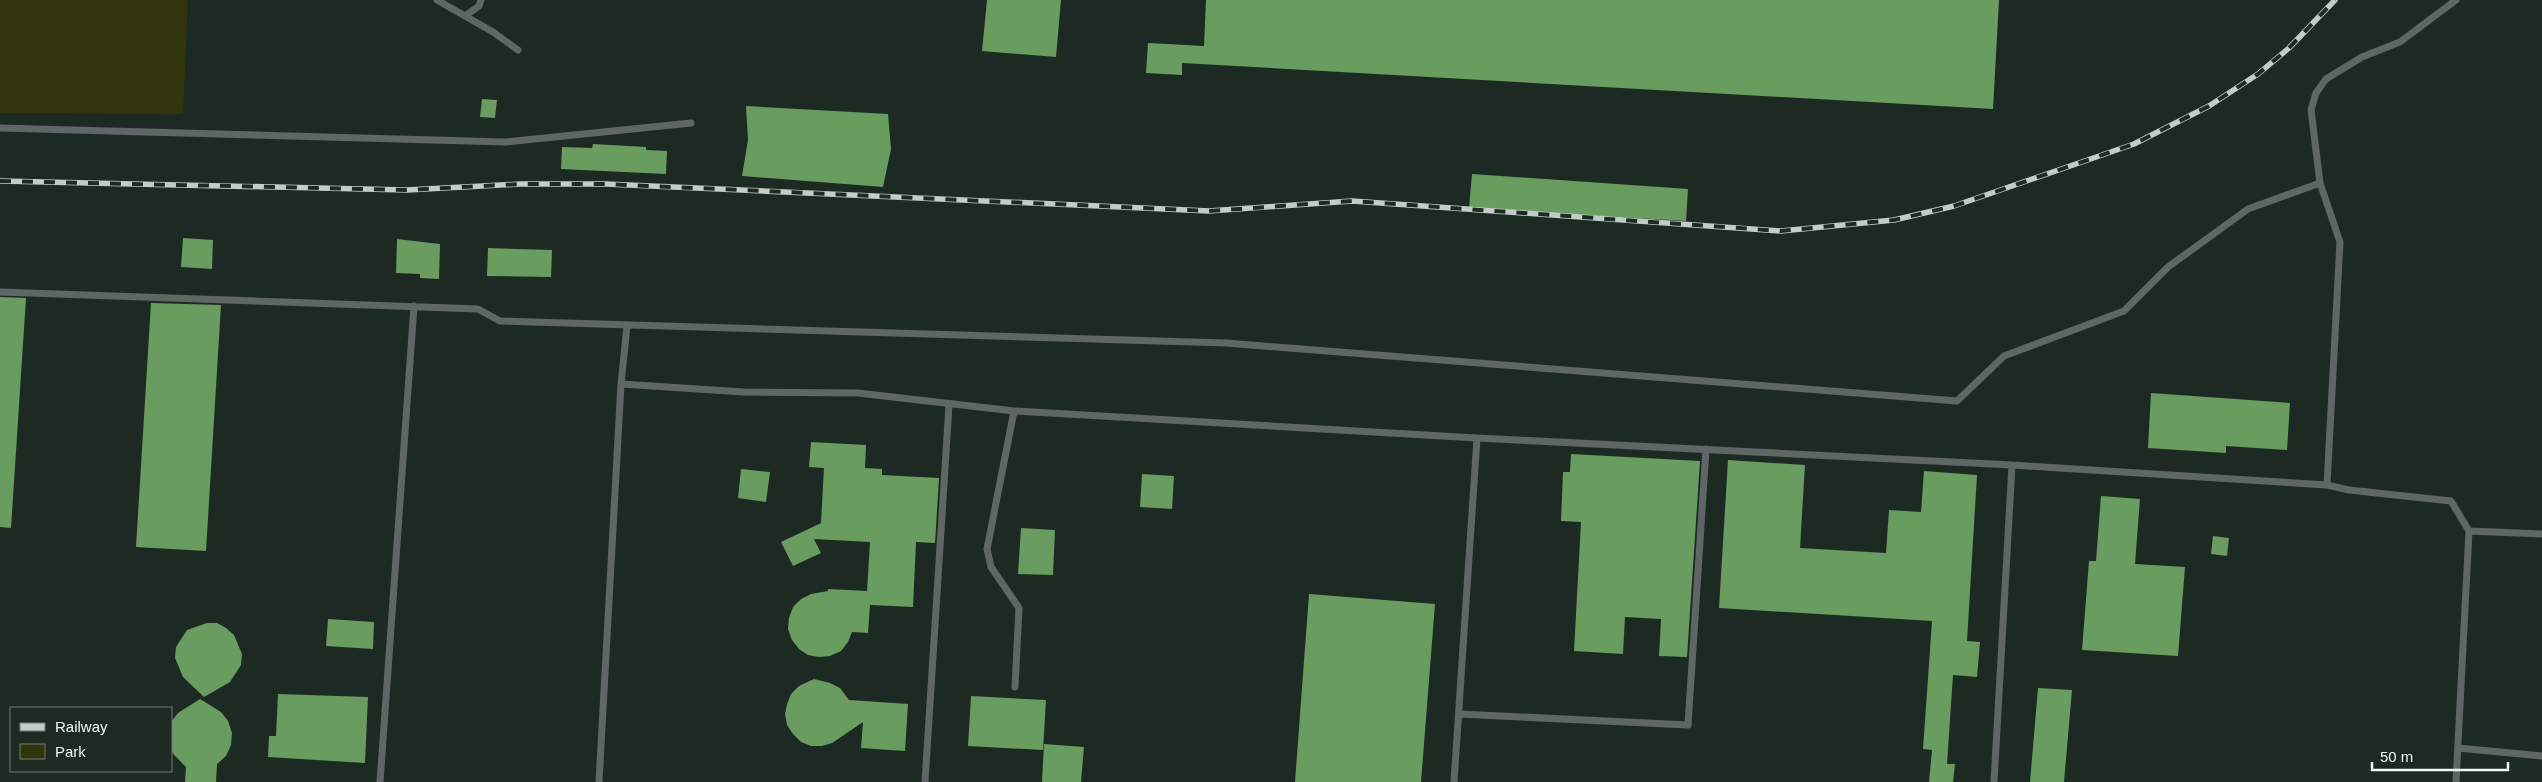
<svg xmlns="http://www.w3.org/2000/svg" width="2542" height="782" font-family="Helvetica,sans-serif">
<rect width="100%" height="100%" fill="#1d2a24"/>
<path fill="#31350b" d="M0,0H188L183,114L0,113Z"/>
<path fill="#699c5f" d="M987,0H1061L1056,57L982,51Z
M1206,0H1999L1993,109L1182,63V75L1146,73L1148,43L1204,46Z
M482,99L497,100L495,118L480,117Z
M746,106L888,114L891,149L883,187L742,176L748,140Z
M593,144L646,147V150L667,151L666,174L561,169L562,147L592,148Z
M1472,174L1688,189L1686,221L1469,208Z
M183,238L213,240L212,269L181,267Z
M397,239L440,244L439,279L420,278V274L396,273Z
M488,248L552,250L551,277L487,276Z
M0,297L26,298L11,528L0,527Z
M151,303L221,305L206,551L136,547Z
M2151,393L2290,403L2287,450L2226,446V453L2148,448Z
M811,442L866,445L865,468L882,469V475L939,478L935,543L916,542L913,607L870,605L868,633L852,632L848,642L841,651L830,656L819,657L808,655L799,649L792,640L788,629L789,618L793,607L801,599L811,594L828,591V589L867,591L870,542L814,539L821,553L793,566L781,542L821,523L824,468L809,467Z
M1571,454L1700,461L1687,657L1659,656L1661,619L1625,617L1623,654L1574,651L1581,522L1561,521L1563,472H1570Z
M1728,460L1805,465L1800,548L1886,553L1889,510L1921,512L1924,471L1977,475L1967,641L1980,642L1977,677L1953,675L1947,764H1955L1953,782H1929L1932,750L1923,749L1932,621L1719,608Z
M741,469L770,472L766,502L738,498Z
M1142,474L1174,476L1172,509L1140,507Z
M2101,496L2140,499L2135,564L2185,567L2178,656L2082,650L2089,561H2096Z
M1021,528L1055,530L1053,575L1018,574Z
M2213,536L2229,538L2227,556L2211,554Z
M1309,594L1435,604L1421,782H1295Z
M328,619L374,622L373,649L326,646Z
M207,623H217L226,628L234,635L242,654L241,665L230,682L204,697L183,677L175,658L176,647L187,630Z
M814,679L830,683L840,688L849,700L908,704L905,751L861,748L863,722L832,743L822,746H811L801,742L793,734L787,725L785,714L787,704L791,694L799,686Z
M2038,688L2072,690L2064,782H2030Z
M278,694L368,697L365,763L268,757L269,736H276Z
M971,696L1046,700L1043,750L968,746Z
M200,699L221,712L228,721L232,733L231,745L226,756L217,764L216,782H185L186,767L175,756L171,750V722L178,713Z
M1044,744L1084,747L1081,782H1042Z"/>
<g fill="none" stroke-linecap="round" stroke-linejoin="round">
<path stroke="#5f6666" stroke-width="7" d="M437,0L493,32L518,50
M465,16L479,6L481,0
M0,128L505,142L691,123
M0,292L478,309L500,321L1226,343L1957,401L2004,356L2124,311L2168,267L2248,209L2320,183
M621,384L744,392L858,393L1014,411L1477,438L2012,465L2327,485L2349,490L2451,501L2469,531L2456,782
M1014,411L987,549L991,567L1019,608L1015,687
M2327,485L2340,242L2320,183L2311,110L2316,93L2326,79L2362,57L2400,42L2456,0
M2469,531L2542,534
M1459,714L1688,725L1706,449
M2458,748L2542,756
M380,782L414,306
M599,782L621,384L627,326
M925,782L949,405
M1454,782L1477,438
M1994,782L2012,465"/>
<g stroke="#c3ccc8" stroke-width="5.5">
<path id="rail" d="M0,181L407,190L520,184H606L1209,211L1352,201L1781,231L1894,220L1954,206L2134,144L2209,106L2258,74L2289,48L2335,0"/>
</g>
<use href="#rail" stroke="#1d2a24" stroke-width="4" stroke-dasharray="11" stroke-linecap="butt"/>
</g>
<rect x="10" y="707" width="162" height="65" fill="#1d2a24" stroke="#717c76"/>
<rect x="20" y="723" width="25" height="8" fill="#c3ccc8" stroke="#717c76"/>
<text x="55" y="732" font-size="15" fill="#eef6f2">Railway</text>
<rect x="20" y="744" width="25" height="15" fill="#31350b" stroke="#717c76"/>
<text x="55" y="757" font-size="15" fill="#eef6f2">Park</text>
<path d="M2372 762v8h136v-8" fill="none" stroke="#eef6f2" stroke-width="2.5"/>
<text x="2380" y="762" font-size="15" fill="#eef6f2" stroke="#1d2a24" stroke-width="4" paint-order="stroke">50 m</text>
</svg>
